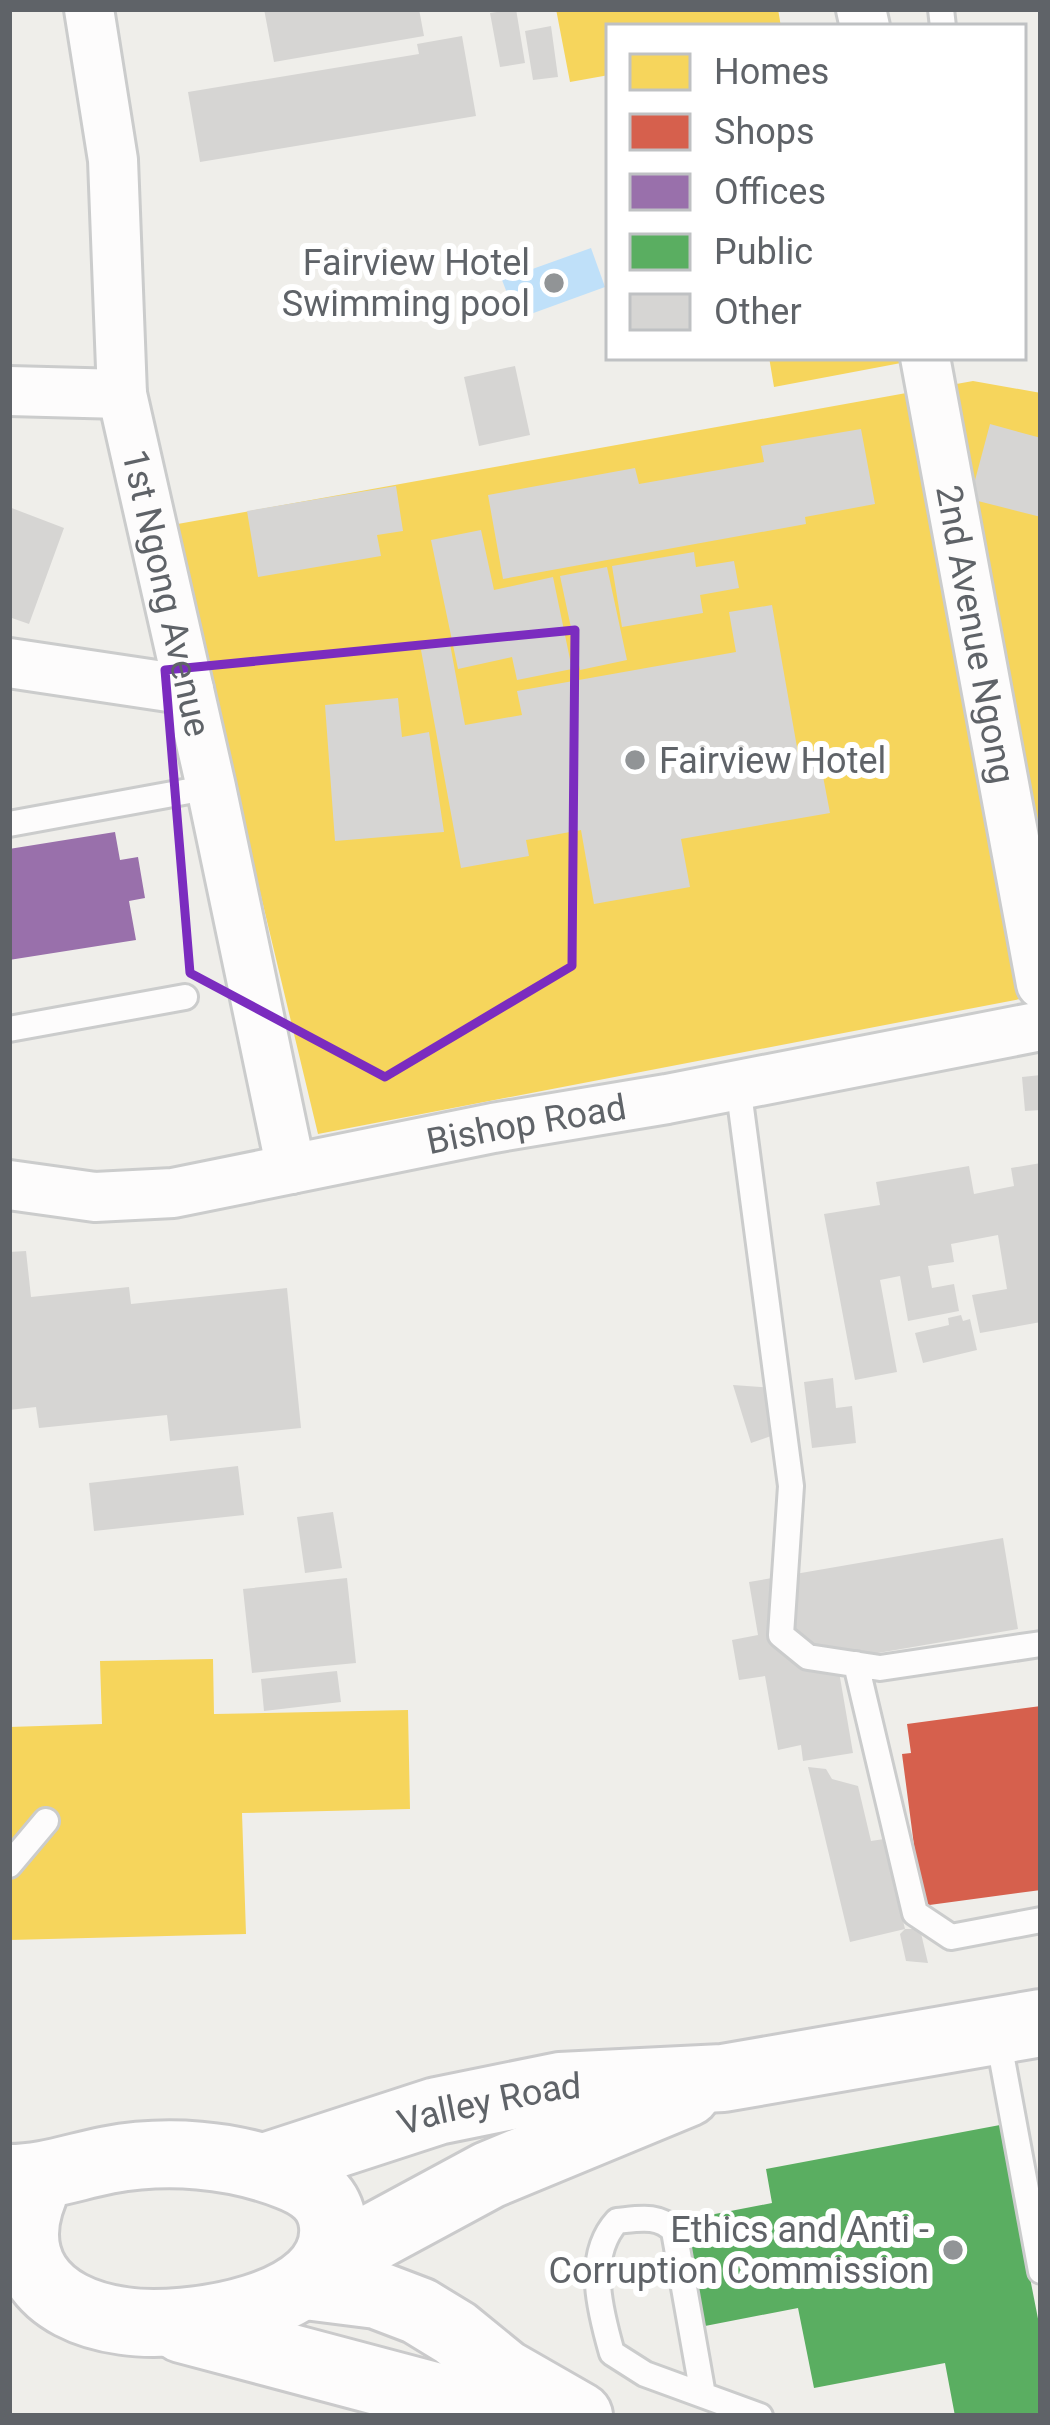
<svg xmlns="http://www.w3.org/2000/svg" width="1050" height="2425" font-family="Roboto,sans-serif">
<rect width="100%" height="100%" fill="#efeeea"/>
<path fill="#bfe0f9" d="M591,248L605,287L517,319L502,280Z"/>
<path fill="#f6d55c" d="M556,9H778L781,27H609V75L570,82Z
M769,357H900L901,363L774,387Z
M973,381L1041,393V995L318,1134L172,525Z
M213,1659L214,1714L408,1710L410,1809L242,1813L246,1934L9,1940V1727L102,1724L100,1661Z"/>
<path fill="#d6604d" d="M1041,1706V1890L922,1906L902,1754L911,1753L907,1724Z"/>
<path fill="#9970ab" d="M115,832L120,860L138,857L145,898L129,901L136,940L9,960V849Z"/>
<path fill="#5aae61" d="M1000,2125L1041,2334V2416H955L945,2363L814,2388L798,2308L705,2326L684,2220L772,2203L766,2169Z"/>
<path fill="#d6d5d3" d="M264,9H419L424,36L274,62Z
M516,9L525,63L500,67L490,13Z
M551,26L558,77L533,80L525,31Z
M462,36L476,116L200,162L188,92L419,54L417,44Z
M515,366L530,435L479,446L464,377Z
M990,424L1041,438V517L970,499Z
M861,429L875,504L805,517L806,524L503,579L488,495L635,468L639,484L764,462L761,446Z
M396,486L403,531L377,535L381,556L258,577L247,511Z
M9,507L64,528L29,624L9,617Z
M481,530L494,590L553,577L572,669L517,680L512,657L458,669L431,540Z
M694,552L696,567L734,561L739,588L700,595L703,613L622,627L612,566Z
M607,567L627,660L580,670L560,576Z
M772,605L798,753L818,750L830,813L681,839L690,887L594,904L581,830L526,840L529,856L461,868L421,650L450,644L465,725L522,715L517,691L736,652L729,612Z
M398,698L402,737L429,732L444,832L335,841L325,705Z
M1041,1075V1110L1025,1111L1022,1077Z
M1041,1163V1322L980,1333L972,1295L1007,1289L998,1235L951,1244L954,1262L928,1266L932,1288L954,1284L959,1311L908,1321L900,1276L880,1280L897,1372L855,1380L824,1214L880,1205L876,1182L969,1166L974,1194L1014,1186L1011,1168Z
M26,1251L31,1297L129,1287L131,1304L287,1288L301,1428L170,1441L167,1415L39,1428L36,1407L9,1410V1252Z
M961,1315L963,1321L970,1319L977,1350L923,1363L915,1333L949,1325L948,1318Z
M833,1378L836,1408L852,1406L856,1443L812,1448L804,1382Z
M733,1385L775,1388L771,1436L751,1443Z
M238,1466L244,1515L94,1531L89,1483Z
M333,1512L342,1568L305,1573L297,1517Z
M1003,1538L1018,1629L837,1660L853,1753L803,1761L801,1745L778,1750L765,1676L739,1680L732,1640L758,1635L749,1582Z
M347,1578L356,1663L252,1673L243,1589Z
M337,1671L341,1702L264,1711L261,1679Z
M808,1767L826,1769L832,1779L858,1786L871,1841L884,1839L905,1929L850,1942Z
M905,1929H920L928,1963L906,1961L900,1934Z"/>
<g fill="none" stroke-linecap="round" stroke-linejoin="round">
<g stroke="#cbcccc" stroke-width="30">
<path id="lane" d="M941,9L943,27
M9,824L211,787
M9,1029L185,997
M738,1085L791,1486L781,1635L808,1657L880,1668L1041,1644
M856,1664L915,1913L951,1937L1041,1920
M9,1865L46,1821
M997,2032L1041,2271
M703,2395L674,2231C659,2214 638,2219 617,2221C585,2256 600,2311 612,2353L645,2374L760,2416"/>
</g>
<g stroke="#cbcccc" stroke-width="54">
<g id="street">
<path id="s1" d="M89,9L113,160L122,394L211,787L291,1169"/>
<path d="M861,9L865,27"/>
<path id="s2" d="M925,357L1041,984"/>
<path d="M9,391L122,394"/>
<path d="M9,663L189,690"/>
<path id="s3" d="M9,1185L95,1197L173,1193L493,1128L667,1099L1041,1026"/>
</g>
</g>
<g stroke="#cacacb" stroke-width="72">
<g id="secondary">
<path id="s4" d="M265,2167L437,2111L560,2086L723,2078L1041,2023"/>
<path d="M9,2178C44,2178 73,2167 108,2160C167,2149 232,2154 288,2176C312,2185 331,2199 333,2226C340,2309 184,2330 124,2321C42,2310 0,2256 41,2178"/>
<path d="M326,2263L489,2175L687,2093"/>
<path d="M306,2286L377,2295L419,2311L455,2333L504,2373L579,2416"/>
<path d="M182,2329L509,2416"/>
</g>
</g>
<use href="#lane" stroke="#fdfcfc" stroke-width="24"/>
<use href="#street" stroke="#fdfcfc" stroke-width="48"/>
<use href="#secondary" stroke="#fdfcfc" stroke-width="66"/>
</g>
<path fill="none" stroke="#7b2cbf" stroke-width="9" stroke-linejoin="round" d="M575,630L572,966L385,1077L190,973L165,670Z"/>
<g fill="#919496" stroke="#fff" stroke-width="4.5">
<circle cx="554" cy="283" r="12"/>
<circle cx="635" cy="760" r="12"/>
<circle cx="953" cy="2250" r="12"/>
</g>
<g text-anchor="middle" stroke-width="12" stroke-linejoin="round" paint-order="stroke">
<g font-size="36" fill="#5f6368" stroke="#fff" text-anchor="end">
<text x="530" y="275">Fairview Hotel<tspan x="530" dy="41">Swimming pool</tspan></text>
<text x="659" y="773" text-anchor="start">Fairview Hotel</text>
<text x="929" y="2242">Ethics and Anti -<tspan x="929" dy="41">Corruption Commission</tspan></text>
</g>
<g font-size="36" fill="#5f6368" stroke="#fff">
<text dy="13" stroke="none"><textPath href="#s1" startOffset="591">1st Ngong Avenue</textPath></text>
<text dy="13" stroke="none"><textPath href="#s2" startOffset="282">2nd Avenue Ngong</textPath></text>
<text dy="13" stroke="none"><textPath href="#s3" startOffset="525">Bishop Road</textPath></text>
<text dy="13" stroke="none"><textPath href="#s4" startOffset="234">Valley Road</textPath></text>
</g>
</g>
<rect width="1050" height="2425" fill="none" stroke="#5f6368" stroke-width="24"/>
<rect x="606" y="24" width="420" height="336" fill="#ffffff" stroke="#bfc1c3" stroke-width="3"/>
<rect x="630" y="54" width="60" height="36" fill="#f6d55c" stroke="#bfc1c3" stroke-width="3"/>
<text x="714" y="84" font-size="36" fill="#5f6368">Homes</text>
<rect x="630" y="114" width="60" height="36" fill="#d6604d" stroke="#bfc1c3" stroke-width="3"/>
<text x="714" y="144" font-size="36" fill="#5f6368">Shops</text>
<rect x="630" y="174" width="60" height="36" fill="#9970ab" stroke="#bfc1c3" stroke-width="3"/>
<text x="714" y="204" font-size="36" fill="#5f6368">Offices</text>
<rect x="630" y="234" width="60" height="36" fill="#5aae61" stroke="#bfc1c3" stroke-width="3"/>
<text x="714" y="264" font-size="36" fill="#5f6368">Public</text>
<rect x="630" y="294" width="60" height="36" fill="#d6d5d3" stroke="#bfc1c3" stroke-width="3"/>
<text x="714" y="324" font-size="36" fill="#5f6368">Other</text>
</svg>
